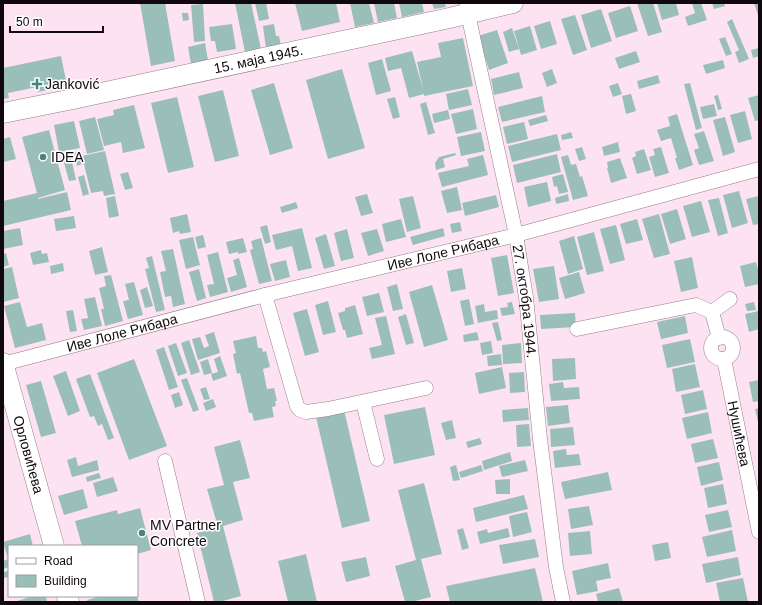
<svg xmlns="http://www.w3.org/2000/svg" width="762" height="605" font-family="Helvetica,sans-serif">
<rect width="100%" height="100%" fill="#fde3f1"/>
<path fill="#9abfb8" d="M140,3H165L175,61L151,66Z
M235,3H251L261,49L245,52Z
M255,3H266L269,19L259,21Z
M295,3H336L340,22L302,31Z
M350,3H369L374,23L355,27Z
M374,3H394L397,18L378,22Z
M399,3H422L424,12L402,17Z
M432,3H445L446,7L434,9Z
M637,3H653L662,32L648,36Z
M657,3H676L679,15L662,20Z
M692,3H701L707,20L688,26L685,17L695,13Z
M712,3H724L725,6L714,9Z
M754,3H759V18Z
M203,4L205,41L194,42L191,5Z
M630,6L638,31L616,38L608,13Z
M601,9L612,41L591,48L581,15Z
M182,13H188L189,20L183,21Z
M575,15L587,50L573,55L561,19Z
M732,19L749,59L739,63L735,52L739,50L727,22Z
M550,21L557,44L541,49L534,26Z
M232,24L236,49L217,52L215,41H211L209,27Z
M274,24L276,36H279L281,46L266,48L263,26Z
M530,26L537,50L521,55L514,31Z
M512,28L519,49L509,52L503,32Z
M497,30L508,63L489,70L478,36Z
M725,37L732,54L726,56L719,39Z
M463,38L473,86L424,96V94L409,98L401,68L388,71L385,58L412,51L423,89L417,62L441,57L438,43Z
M205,43L208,60L191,64L188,47Z
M759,48V56L753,58L751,50Z
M636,51L640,62L619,69L615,58Z
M61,56L66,80L51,83L52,89L38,92L37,87L8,93L9,98L3,99V68Z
M382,59L391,91L376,95L368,63Z
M723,60L725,68L706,74L703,65Z
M342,69L365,148L328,159L306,80Z
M552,69L557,83L547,87L542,73Z
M519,72L523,88L494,95L491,79Z
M658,75L660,83L639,89L637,81Z
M274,83L293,148L270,155L251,90Z
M618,83L622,94L613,97L609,86Z
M690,83L702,128L696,130L684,84Z
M468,89L472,105L449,110L446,94Z
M223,90L239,156L215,162L198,96Z
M631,94L636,111L626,114L622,96Z
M718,95L722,109L718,110L714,96Z
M759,95V120L755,121L748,98Z
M542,96L545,112L502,122L498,107Z
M177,97L194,167L168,173L151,103Z
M395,97L400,117L393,119L387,99Z
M426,102L435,133L428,135L420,104Z
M714,104L717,116L703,119L700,107Z
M134,105L145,148L123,153L121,142L104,146L97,119L114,115L113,110Z
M473,109L477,129L456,134L451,114Z
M448,110L450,119L434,123L432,114Z
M745,111L752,139L738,143L730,115Z
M677,114L693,165L679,170L675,158H677L671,138L661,141L657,130L670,126L668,117Z
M546,115L548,121L530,126L528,120Z
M95,117L104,150L87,154L79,121Z
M725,117L735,152L723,156L713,120Z
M74,121L80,148L59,152L54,125Z
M524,122L528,139L507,144L503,127Z
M49,130L65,190L38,198V199L67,192L71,210L3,226V201L37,193L22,137Z
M704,131L714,161L699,165L694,150L699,148L694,134Z
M481,132L485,151L461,156L457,137Z
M571,132L573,138L562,140L561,135Z
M557,134L561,150L512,162L508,146Z
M10,137L16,159L3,162V139Z
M618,142L620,152L604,156L602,147Z
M582,147L586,159L579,161L575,149Z
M661,147L669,173L655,177L649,157L655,155L653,149Z
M644,149L651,170L637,174L632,158L636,156L635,152Z
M105,151L115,194L104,196L103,191L91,193L82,156Z
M79,152L82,164L77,166L74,153Z
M455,153L456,155L443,159L445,167L436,170L435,163L439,157Z
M557,154L561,172L517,183L513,165Z
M483,155L488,175L442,187L438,173L469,166L467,159Z
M568,155L571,165L576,164L580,177L582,176L588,196L573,200L561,157Z
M71,157L76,180L69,181L63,159Z
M620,158L627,178L611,183L607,168H608L607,162Z
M128,172L133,188L125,190L120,174Z
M563,174L568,192L559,194L557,186L554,187L552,177Z
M84,175L89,194L83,196L78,177Z
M547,182L551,201L528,207L524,187Z
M457,187L462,210L447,213L441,191Z
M739,191L748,223L732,228L723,195Z
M367,194L373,213L361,216L355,197Z
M568,194L569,201L556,204L555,198Z
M496,195L499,207L465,216L462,203Z
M115,196L119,216L109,218L106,198Z
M413,196L421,228L407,232L399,199Z
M759,196V224L753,225L746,199Z
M719,198L728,233L718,236L708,200Z
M701,201L710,232L692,237L683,206Z
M296,202L298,208L282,213L280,207Z
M677,209L686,239L670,244L661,214Z
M187,214L191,232L180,234L179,231L173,233L170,218Z
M659,214L670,254L654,258L642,219Z
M74,216L76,228L56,231L54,219Z
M401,219L406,237L386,242L382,224Z
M637,219L643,240L626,244L620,224Z
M460,222L462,231L452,233L450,224Z
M267,225L271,242L265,244L260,227Z
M616,225L625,260L610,264L600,229Z
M20,228L23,245L3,249V231Z
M302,228L312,268L298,271L292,246L276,250L272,235Z
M443,228L445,236L413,245L410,237Z
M347,229L354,258L341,261L334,233Z
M377,229L384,251L368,256L361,233Z
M594,232L604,271L587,275L577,237Z
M326,234L335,266L324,269L315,238Z
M203,235L206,247L198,249L195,237Z
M574,236L583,269L568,274L559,241Z
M193,237L200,265L186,269L179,240Z
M243,238L247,252L238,254V252L229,254L226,242Z
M261,238L272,281L259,284L250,250L253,249L251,241Z
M102,247L108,272L95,275L89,251Z
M173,249L185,304L173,307L171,296L165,297L160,272L166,271L161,251Z
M41,250L42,254L47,253L49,262L33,265L30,253Z
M218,252L228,292L210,297L207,285L214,284L207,255Z
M6,253L9,265L3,267V254Z
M507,255L514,293L498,296L491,258Z
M152,256L165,310L156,312L145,269L149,268L146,258Z
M692,257L698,288L681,292L674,261Z
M239,258L247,287L231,292L227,278L237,275L233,260Z
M286,260L290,277L275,281L270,264Z
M756,262L759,273V284L745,287L740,266Z
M63,263L64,271L51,274L50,266Z
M554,266L559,299L539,302L533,269Z
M12,267L19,298L3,302V269Z
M462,268L466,289L451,292L447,271Z
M199,269L206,298L197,301L189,272Z
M579,272L585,293L565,299L559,278Z
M111,275L123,321L105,326L101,309H104L99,288L106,286L104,276Z
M134,282L143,315L128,319L123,301L129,300L125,284Z
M397,284L403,309L393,311L387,287Z
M432,285L448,340L424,347L409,292Z
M147,287L153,306L145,308L140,290Z
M379,293L384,312L367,316L362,297Z
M95,297L102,326L84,330L81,319L88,318L84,299Z
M469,299L474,324L465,326L460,301Z
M328,301L336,332L323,335L315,305Z
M20,302L27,327L42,323L46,340L15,348L4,306Z
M512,302L515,314L502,316L500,308L508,307L507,303Z
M754,302L756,310L747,311L745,304Z
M484,304L485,312L497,310L498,319L478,323L475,306Z
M355,305L363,334L347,338L345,330H343L338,313L345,311V308Z
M307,309L319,352L305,356L293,313Z
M73,310L77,331L70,332L66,311Z
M759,311V329L749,332L745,314Z
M575,313L576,327L541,329L540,315Z
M406,314L414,343L406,345L398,317Z
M386,316L395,354L372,359L369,348L382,345L375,318Z
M685,316L688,333L661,339L657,322Z
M498,322L502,340L497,341L492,323Z
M214,332L220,353L198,360L192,339L200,337L204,348L209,346L205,335Z
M477,332L479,340L464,342L463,335Z
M256,336L258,348H262L263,352L266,351L270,367L263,369L267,389L274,388L277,401H275L276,406L272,407L274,417L254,421L252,413H249L240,373L237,374L233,354L236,353L233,341Z
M690,339L695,362L667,368L662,345Z
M189,340L200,372L191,375L181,343Z
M491,341L493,353L482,355L480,343Z
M176,343L187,373L178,376L168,346Z
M521,343L522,363L503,364L502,345Z
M164,347L178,387L169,390L156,350Z
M501,354L502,365L488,366L487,356Z
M220,356L227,376L213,381L211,374L218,372L214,359Z
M575,358L576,379L553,381L552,359Z
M134,359L167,446L129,460L97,373Z
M208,359L212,373L204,375L200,362Z
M695,364L700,387L676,392L672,369Z
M502,367L506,388L479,394L475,373Z
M66,371L80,411L68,416L53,376Z
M524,372L525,392L510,393L509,373Z
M90,374L114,438L108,440L102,424L98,426L94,416L90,417L76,379Z
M187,378L199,410L193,412L181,380Z
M759,380V401L753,402L749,382Z
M41,381L56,433L41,437L26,385Z
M563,382L564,388L579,387L580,399L551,401L549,384Z
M206,387L210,399L204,400L200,389Z
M703,390L707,409L685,414L681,395Z
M179,392L183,405L175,408L171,395Z
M213,399L216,407L206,411L203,403Z
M568,405L570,423L548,426L546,407Z
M425,407L435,455L394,464L384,415Z
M528,408L529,420L503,422L502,410Z
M759,408V422H758L755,409Z
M344,410L370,521L342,528L316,417Z
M708,412L712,433L687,439L682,418Z
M452,420L456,438L446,440L441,423Z
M529,424L531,446L517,447L516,425Z
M573,427L575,445L551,447L550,429Z
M480,438L482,444L468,448L466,442Z
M713,439L718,458L695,463L691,444Z
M240,440L250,478L233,482L243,520L223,526L241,596L219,602H214L197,533L218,527L207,489L224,485L214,447Z
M566,449L567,455L579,454L581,465L555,468L553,451Z
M510,452L512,461L484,470L482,461Z
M76,457L78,466L97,460L99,470L72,477L67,460Z
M525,460L528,471L502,477L499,466Z
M719,462L723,480L701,486L697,467Z
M456,465L460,480L453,481L450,467Z
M481,465L483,471L461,478L459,472Z
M608,472L612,490L565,499L561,482Z
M99,473L101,478L87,482L86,477Z
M113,477L118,491L97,497L93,483Z
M510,479V494H496L495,480Z
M424,483L442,554L421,559L431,597L415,601V602H405L395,566L416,560L398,490Z
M723,484L727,504L708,508L704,488Z
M83,489L88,508L64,515L58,496Z
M524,495L528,509L476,522L473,508Z
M589,506L593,525L571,529L568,509Z
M140,508L151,550L137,554V546H82L75,521L117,510L118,514Z
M728,510L732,527L709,532L705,515Z
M527,512L532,532L513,537L509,516Z
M463,528L469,548L462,550L457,530Z
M508,528L510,537L480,544L477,532L487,529L488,533Z
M732,530L736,551L707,557L702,537Z
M590,531L592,554L570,556L568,533Z
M30,534L33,546H9V567L3,569V561L8,559L3,542Z
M535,539L539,557L503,564L499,545Z
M668,542L671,558L655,561L652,545Z
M306,554L317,602H288L278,561Z
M366,557L370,576L346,582L341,562Z
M738,557L741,575L706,583L702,564Z
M608,563L611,578L596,581L598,591L577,595L572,571Z
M535,568L543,602H450L446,586Z
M9,571V577L3,578V572Z
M743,578L748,602H720L716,583Z
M619,588L623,602H594L598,601L596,594Z
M33,596H46L47,602H14Z
M102,596H137L139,602H88L87,600Z"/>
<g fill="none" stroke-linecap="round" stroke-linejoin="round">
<g stroke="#987c8c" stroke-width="15">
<g id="street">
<path id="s1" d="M467,3L468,14L516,235L522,273L526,297L540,439L556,567L563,602"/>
<path d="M265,295L297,406L300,410L306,412L328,409L426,388"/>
<path d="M712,312L730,299"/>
<path d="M577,329L696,305L712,312L719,338"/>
<circle cx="722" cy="348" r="11"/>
<path id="s2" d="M724,359L759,532"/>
<path id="s3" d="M3,364L265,295L516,235L759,169"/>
<path d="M363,402L377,459"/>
<path d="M165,461L198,602"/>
</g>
</g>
<g stroke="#987c8c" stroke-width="21">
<g id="secondary">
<path id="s4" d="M3,113L73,99L445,19L513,3"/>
<path id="s5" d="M3,363L54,546"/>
<path d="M67,596L69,602"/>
</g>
</g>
<use href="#street" stroke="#fff" stroke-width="14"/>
<use href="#secondary" stroke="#fff" stroke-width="20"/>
</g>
<g fill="#43877c" stroke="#fff" stroke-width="1.5">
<path d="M35 78h4v4h4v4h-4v4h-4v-4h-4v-4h4z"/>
<circle cx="43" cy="157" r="4"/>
<circle cx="142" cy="533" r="4"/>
</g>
<g text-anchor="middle" stroke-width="3" stroke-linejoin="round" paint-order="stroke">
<g font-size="14" fill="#11080d" stroke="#fff">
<text dy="5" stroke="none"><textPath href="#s4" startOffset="261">15. маја 1945.</textPath></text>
<text dy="5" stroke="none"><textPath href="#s3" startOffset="454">Иве Лоле Рибара</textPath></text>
<text dy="5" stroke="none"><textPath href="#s1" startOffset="304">27. октобра 1944.</textPath></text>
<text dy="5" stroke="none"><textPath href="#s3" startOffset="123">Иве Лоле Рибара</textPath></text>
<text dy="5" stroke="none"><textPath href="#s2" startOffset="76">Нушићева</textPath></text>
<text dy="5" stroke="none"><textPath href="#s5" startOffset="95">Орловићева</textPath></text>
</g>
<g font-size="14" fill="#11080d" stroke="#fff" text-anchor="start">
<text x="45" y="89">Janković</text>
<text x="51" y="162">IDEA</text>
<text x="150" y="530">MV Partner<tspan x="150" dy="16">Concrete</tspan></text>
</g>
</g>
<rect width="762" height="605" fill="none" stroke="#11080d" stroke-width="8"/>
<rect x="8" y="545" width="130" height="52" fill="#ffffff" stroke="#a09c9e"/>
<rect x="16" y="558" width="20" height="6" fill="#ffffff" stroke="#a09c9e"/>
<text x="44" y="565" font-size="12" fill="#11080d">Road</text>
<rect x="16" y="575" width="20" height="12" fill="#9abfb8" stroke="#a09c9e"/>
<text x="44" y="585" font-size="12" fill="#11080d">Building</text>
<path d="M10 26v6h93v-6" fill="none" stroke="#11080d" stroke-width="2"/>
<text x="16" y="26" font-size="12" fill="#11080d" stroke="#ffffff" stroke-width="3" paint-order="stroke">50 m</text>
</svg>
